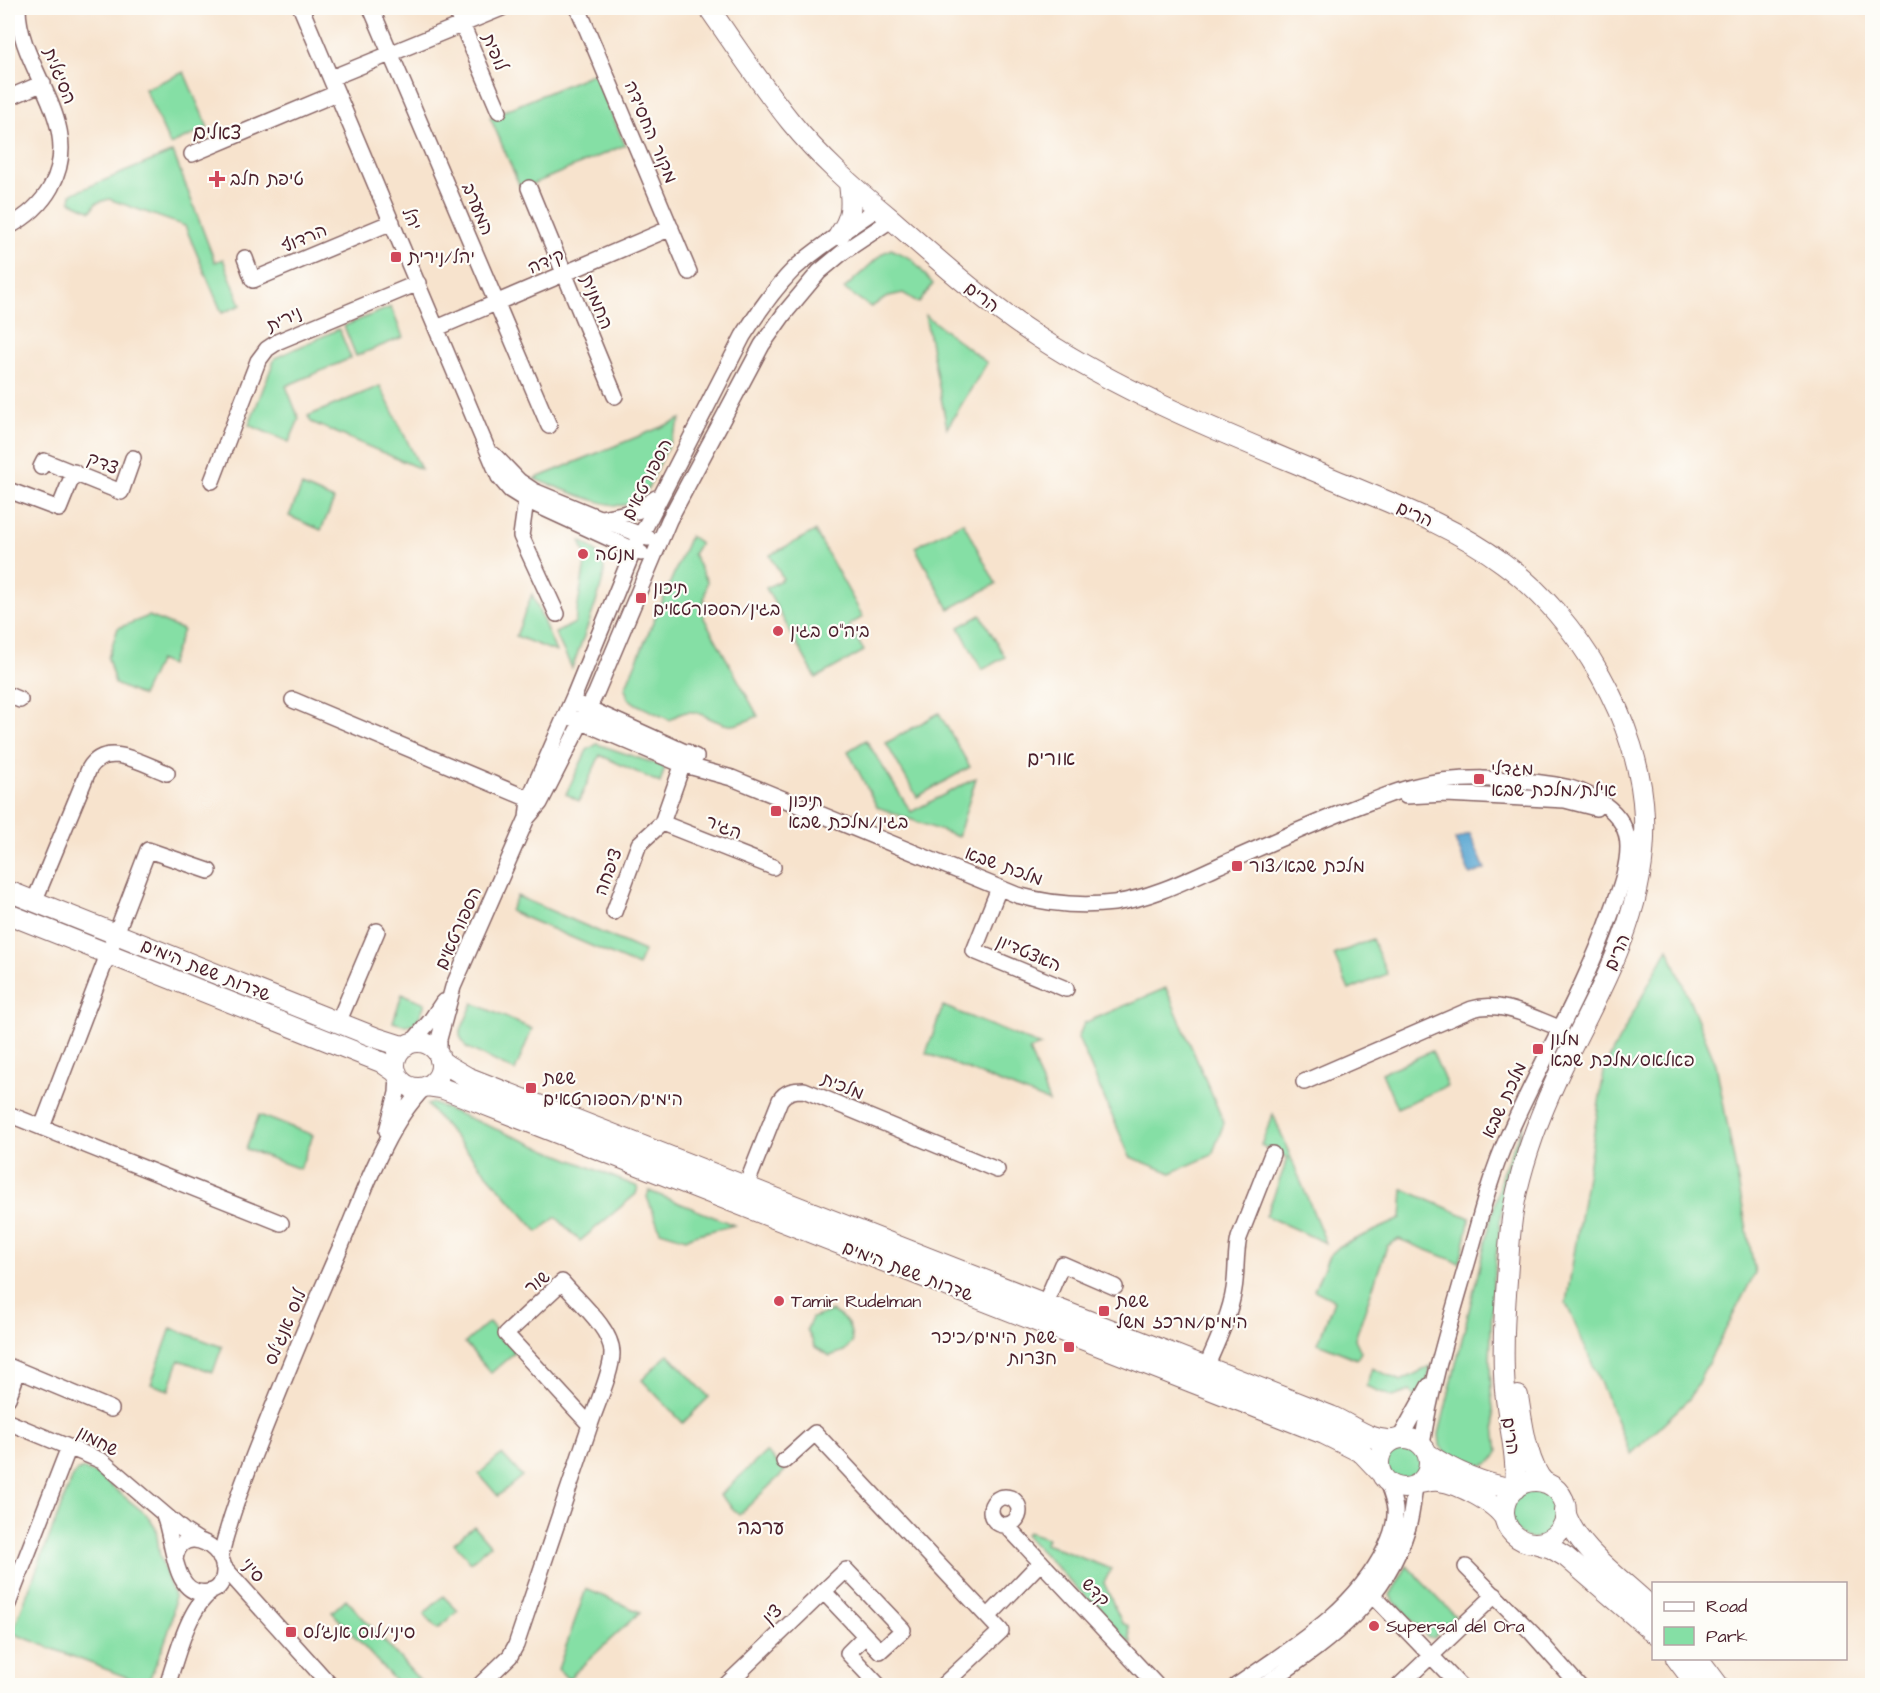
<svg xmlns="http://www.w3.org/2000/svg" width="1880" height="1693" font-family="'Architects Daughter','Playpen Sans Hebrew',sans-serif">
<rect width="100%" height="100%" fill="#fdfcf7"/>
<filter id="ink" filterUnits="userSpaceOnUse"><feTurbulence type="fractalNoise" baseFrequency=".0167" numOctaves="2"/><feDisplacementMap in="SourceGraphic" scale="12" xChannelSelector="R" yChannelSelector="G"/><feConvolveMatrix kernelMatrix="1 2 1 2 8 2 1 2 1" color-interpolation-filters="sRGB"/></filter>
<filter id="wash" filterUnits="userSpaceOnUse"><feTurbulence type="fractalNoise" baseFrequency=".008" numOctaves="4" result="noise"/><feDisplacementMap in="SourceGraphic" scale="24" xChannelSelector="R" yChannelSelector="G"/><feGaussianBlur stdDeviation="1.35" result="paint"/><feColorMatrix in="noise" values="0 0 0 0 0 0 0 0 0 0 0 0 0 0 0 0 0 1.4 0 .05"/><feComposite in="paint" operator="in"/></filter>
<g filter="url(#wash)">
<rect width="100%" height="100%" fill="#f7e3cd"/>
<path fill="#85dfa5" stroke="#687f68" stroke-width="1.5" d="M184,72L208,128L170,145L145,89Z
M594,73L625,145L521,189L490,117Z
M173,152L215,262L223,259L241,305L222,313L185,226L109,199L96,203L91,211L70,201L71,194Z
M891,249L912,259L933,284L919,303L903,293L889,296L871,307L844,289L883,253Z
M391,307L403,337L356,356L344,326Z
M925,315L987,363L947,428Z
M339,329L351,358L286,386L299,419L289,442L249,425L275,358Z
M380,386L421,469L311,422L308,416Z
M681,419L649,486C643,496 636,503 624,505C608,509 553,485 534,479Z
M302,486L334,500L321,530L289,516Z
M963,522L996,584L949,609L915,547Z
M815,531L863,617L849,625L864,651L816,678L766,588L783,579L770,555Z
M690,536L700,543L693,554L707,581L703,607L704,618L758,716C750,719 738,726 730,725C706,722 695,700 670,720L636,704L628,698L625,688Z
M580,541C592,547 601,554 604,568C607,580 578,651 572,668L555,633L575,623L586,557Z
M532,594L556,652L516,636Z
M981,615L1005,657L982,670L959,627Z
M149,616L183,630L170,665L159,660L142,696L115,684L108,658L118,628Z
M939,713L970,767L917,797L886,743Z
M866,740L911,812L976,778L958,837L877,807L848,751Z
M597,744L665,767L660,783L600,755L579,801L566,794L587,750Z
M517,896L644,951L638,966L510,911Z
M1372,939L1387,974L1349,990L1334,955Z
M1668,948L1716,1064L1755,1273L1690,1398L1631,1454L1566,1303L1605,1066Z
M1166,988L1224,1123L1212,1155L1171,1173L1130,1157L1078,1038L1084,1023Z
M402,994L425,1003C418,1022 415,1030 393,1022Z
M473,1003L532,1029L515,1071L466,1047L460,1036V1032Z
M943,1006L1041,1046L1029,1050L1049,1102L926,1053Z
M1432,1051L1447,1086L1397,1108L1382,1073Z
M432,1103L638,1187L636,1194L580,1241L556,1217L538,1232L427,1105Z
M1273,1114L1326,1243L1266,1216L1288,1158L1261,1145Z
M259,1115L313,1135L300,1169L246,1149Z
M1523,1124L1502,1208L1493,1282L1490,1359L1491,1391L1498,1452C1494,1460 1490,1465 1481,1465L1447,1453L1440,1446L1439,1434L1502,1174Z
M1403,1189L1470,1218L1460,1263L1399,1239L1387,1246L1355,1339L1361,1352L1357,1359L1318,1343L1334,1300L1314,1290L1329,1256L1340,1246L1401,1219Z
M649,1191L734,1225L694,1235L686,1239L660,1231L647,1197Z
M832,1311C848,1321 851,1324 852,1343L844,1351L830,1356L815,1347L807,1329L812,1318Z
M489,1322L515,1352L491,1373L465,1343Z
M171,1328L222,1347L213,1372L179,1360L169,1390L151,1384Z
M668,1354L709,1397L683,1423L642,1380Z
M1431,1366L1428,1379L1416,1399L1410,1391L1393,1397L1366,1386L1372,1368L1401,1381Z
M1383 1463a21 21 0 1 1 42 0a21 21 0 1 1-42 0Z
M766,1452L785,1471L739,1515L720,1495Z
M502,1454L522,1476L498,1496L479,1474Z
M83,1469L96,1474L147,1515L156,1529L160,1557L174,1596C175,1627 158,1657 147,1685L12,1633L73,1476L78,1471Z
M1508 1512a27 27 0 1 1 54 0a27 27 0 1 1-54 0Z
M474,1526L490,1545L471,1562L454,1543Z
M1027,1532L1047,1538L1045,1544L1111,1569L1104,1583L1122,1623L1129,1626L1131,1644L1025,1535Z
M1407,1566L1455,1616L1434,1638L1428,1637L1392,1599L1390,1595Z
M586,1589L640,1612L568,1679L558,1669Z
M443,1596L458,1611L438,1629L424,1614Z
M346,1599L424,1685H399L332,1612Z"/>
<path fill="#59a6d2" stroke="#52627e" stroke-width="1.5" d="M1470,834L1485,869L1470,875L1455,840Z"/>
</g>
<g filter="url(#ink)">
<g fill="none" stroke-linecap="round" stroke-linejoin="round">
<g stroke="#876464" stroke-width="18">
<path id="minor" d="M301,8L499,477L510,490L526,500L641,553
M371,8L549,426
M455,8L499,111
M578,8L689,272
M331,78L502,8
M8,98L43,83
M192,154L337,93
M529,188L615,396
M8,227C25,218 41,205 51,187C86,123 18,69 18,8
M245,258L253,280L392,222
M437,328L671,228
M494,455L519,481L534,491L648,538
M41,467L44,461L121,492L133,458
M212,481L258,361L267,349L279,341L418,283
M8,490L59,509L74,472
M529,491L526,500L521,536L557,614
M601,518L637,511L656,498
M8,695L20,700
M293,700L536,802
M581,705L696,757
M566,715L681,764L732,778L1017,895C1049,904 1081,907 1114,903C1151,898 1185,881 1218,866C1268,844 1318,821 1369,802C1383,797 1397,791 1412,787C1455,775 1511,778 1555,785C1588,790 1628,810 1628,847C1628,869 1619,891 1612,911C1585,989 1541,1061 1508,1136C1489,1178 1479,1223 1466,1267C1449,1326 1431,1384 1422,1445
M1406,796L1446,794L1565,800L1596,808
M527,818L529,799L574,696L634,549L743,336C758,312 774,289 794,269C819,246 850,228 878,208
M662,823L773,867
M999,888L974,951L1066,989
M34,902L89,769C106,740 143,764 167,773
M614,912L639,844L662,823L687,752
M338,1023L377,931
M411,1044L431,1020L443,1002
M439,1055V1039L453,987L527,818L540,803L596,693L669,520L762,345L784,314L819,272L843,252L891,220
M1304,1082L1472,1009C1502,1000 1532,1018 1560,1028
M8,1114L281,1223
M42,1127L148,850L209,871
M387,1131L397,1093L398,1075
M742,1196L780,1100C786,1091 794,1090 804,1090L997,1170
M562,1282C577,1300 612,1329 612,1353C612,1372 596,1406 590,1425L506,1334Z
M1041,1313L1062,1264L1115,1287
M8,1366L111,1409
M1202,1377C1213,1350 1230,1317 1234,1289C1237,1272 1235,1254 1239,1238L1272,1154
M8,1398L18,1371
M8,1422L102,1461L184,1531L198,1540
M1400,1438L1429,1386
M784,1461L815,1433L1001,1631L942,1686
M991 1511a14 14 0 1 1 28 0a14 14 0 1 1-28 0Z
M164,1516C174,1538 172,1599 208,1592C215,1591 220,1587 222,1581C235,1550 181,1519 175,1559
M1006,1525L1157,1686
M220,1558C230,1516 245,1477 261,1437C286,1374 312,1311 340,1248C362,1197 385,1127 424,1088
M223,1566L331,1686
M1466,1567L1532,1633L1579,1686
M1367,1589L1460,1686
M8,1604L69,1447
M988,1617L1041,1562
M865,1636L848,1653L879,1686
M167,1686C176,1659 188,1608 211,1592
M479,1686L510,1656L516,1645L590,1425
M725,1686L846,1570L903,1630L880,1651L824,1592
M1236,1686C1292,1647 1354,1612 1385,1549C1391,1537 1396,1523 1395,1509C1394,1500 1390,1490 1387,1482
M1263,1686C1326,1642 1384,1605 1408,1527C1412,1514 1413,1500 1415,1486
M1399,1686L1495,1595"/>
</g>
<g stroke="#876464" stroke-width="22">
<path id="major" d="M709,8C735,46 761,85 790,121C820,158 854,188 890,218C938,260 984,302 1038,337C1133,399 1239,439 1343,483C1398,506 1455,527 1503,563C1578,617 1641,724 1644,817C1648,917 1597,992 1557,1078C1540,1115 1526,1152 1517,1191C1510,1221 1509,1250 1507,1280C1504,1317 1502,1353 1505,1390C1508,1422 1518,1456 1515,1489
M839,235C852,218 852,205 849,184
M8,891L377,1038L399,1045L406,1046
M8,914L381,1062L397,1073
M395 1065a23 23 0 1 1 46 0a23 23 0 1 1-46 0Z
M440,1060L448,1066L467,1077L1331,1416C1352,1425 1370,1442 1393,1440
M427,1086L441,1088L460,1095L1324,1434L1362,1453L1380,1472
M1518,1396C1522,1420 1527,1466 1545,1483
M1379 1463a25 25 0 1 1 50 0a25 25 0 1 1-50 0Z
M1428,1454C1453,1471 1484,1484 1514,1489
M1504 1512a31 31 0 1 1 62 0a31 31 0 1 1-62 0Z
M1420,1483C1426,1482 1432,1480 1439,1481C1458,1483 1496,1503 1505,1519
M1565,1511C1574,1547 1627,1583 1654,1610
M1534,1543L1551,1548L1566,1557L1654,1633
M1676,1658L1697,1686
M1698,1658L1719,1686"/>
</g>
<use href="#minor" stroke="#fff" stroke-width="15"/>
<use href="#major" stroke="#fff" stroke-width="20"/>
</g>
</g>
<g fill="#d1495b" stroke="#fdfcf7" stroke-width="2">
<path d="M214 170h6v6h6v6h-6v6h-6v-6h-6v-6h6z"/>
<rect x="390" y="251" width="12" height="12" rx="3"/>
<circle cx="583" cy="554" r="6"/>
<rect x="635" y="592" width="12" height="12" rx="3"/>
<circle cx="778" cy="631" r="6"/>
<rect x="1473" y="773" width="12" height="12" rx="3"/>
<rect x="770" y="805" width="12" height="12" rx="3"/>
<rect x="1231" y="860" width="12" height="12" rx="3"/>
<rect x="1532" y="1043" width="12" height="12" rx="3"/>
<rect x="525" y="1082" width="12" height="12" rx="3"/>
<circle cx="779" cy="1301" r="6"/>
<rect x="1098" y="1305" width="12" height="12" rx="3"/>
<rect x="1063" y="1341" width="12" height="12" rx="3"/>
<circle cx="1374" cy="1626" r="6"/>
<rect x="285" y="1626" width="12" height="12" rx="3"/>
</g>
<g text-anchor="middle" stroke-width="4.5" stroke-linejoin="round" paint-order="stroke">
<g font-size="18" fill="#4a1f2b" stroke="#fdfcf7">
<text transform="translate(495 52) rotate(67)" y="6">לופית</text>
<text transform="translate(60 76) rotate(68)" y="6">הסיגלית</text>
<text transform="translate(651 132) rotate(67)" y="6">מקור החסידה</text>
<text transform="translate(478 209) rotate(67)" y="6">המערב</text>
<text transform="translate(412 219) rotate(67)" y="6">יהל</text>
<text transform="translate(304 238) rotate(-23)" y="6">הרדוף</text>
<text transform="translate(546 261) rotate(-23)" y="6">קידה</text>
<text transform="translate(982 297) rotate(37)" y="6">הרים</text>
<text transform="translate(597 302) rotate(68)" y="6">החמנית</text>
<text transform="translate(284 319) rotate(-25)" y="6">נירית</text>
<text transform="translate(103 463) rotate(22)" y="6">צדק</text>
<text transform="translate(647 479) rotate(-63)" y="6">הספורטאים</text>
<text transform="translate(1415 514) rotate(24)" y="6">הרים</text>
<text transform="translate(724 827) rotate(22)" y="6">הגיר</text>
<text transform="translate(1004 866) rotate(20)" y="6">מלכת שבא</text>
<text transform="translate(608 872) rotate(-70)" y="6">ציפחה</text>
<text transform="translate(458 928) rotate(-66)" y="6">הספורטאים</text>
<text transform="translate(1617 952) rotate(-66)" y="6">הרים</text>
<text transform="translate(1029 953) rotate(23)" y="6">האצטדיון</text>
<text transform="translate(206 970) rotate(22)" y="6">שדרות ששת הימים</text>
<text transform="translate(843 1086) rotate(22)" y="6">מלכית</text>
<text transform="translate(1504 1100) rotate(-65)" y="6">מלכת שבא</text>
<text transform="translate(908 1271) rotate(21)" y="6">שדרות ששת הימים</text>
<text transform="translate(537 1282) rotate(-38)" y="6">שור</text>
<text transform="translate(285 1327) rotate(-67)" y="6">לוס אנג'לס</text>
<text transform="translate(1511 1436) rotate(81)" y="6">הרים</text>
<text transform="translate(98 1441) rotate(28)" y="6">שחמון</text>
<text transform="translate(253 1570) rotate(50)" y="6">סיני</text>
<text transform="translate(1096 1592) rotate(47)" y="6">קדש</text>
<text transform="translate(772 1614) rotate(-44)" y="6">צין</text>
</g>
<g font-size="18" fill="#4a1f2b" stroke="#fdfcf7" text-anchor="start">
<text x="230" y="185">טיפת חלב</text>
<text x="408" y="263">יהל/נירית</text>
<text x="595" y="560">מנטה</text>
<text x="653" y="594">תיכון<tspan x="653" dy="21">בגין/הספורטאים</tspan></text>
<text x="790" y="637">ביה"ס בגין</text>
<text x="1491" y="775">מגדלי<tspan x="1491" dy="21">אילת/מלכת שבא</tspan></text>
<text x="788" y="807">תיכון<tspan x="788" dy="21">בגין/מלכת שבא</tspan></text>
<text x="1249" y="872">מלכת שבא/צור</text>
<text x="1550" y="1045">מלון<tspan x="1550" dy="21">פאלאס/מלכת שבא</tspan></text>
<text x="543" y="1084">ששת<tspan x="543" dy="21">הימים/הספורטאים</tspan></text>
<text x="791" y="1307">Tamir Rudelman</text>
<text x="1116" y="1307">ששת<tspan x="1116" dy="21">הימים/מרכז משל</tspan></text>
<text x="1057" y="1343" text-anchor="end">ששת הימים/כיכר<tspan x="1057" dy="21">חצרות</tspan></text>
<text x="1386" y="1632">Supersal del Ora</text>
<text x="303" y="1638">סיני/לוס אנג׳לס</text>
</g>
<g font-size="20" fill="#4a1f2b" stroke="#fdfcf7">
<text x="217" y="139">צאלים</text>
<text x="1051" y="765">אורים</text>
<text x="761" y="1534">ערבה</text>
</g>
</g>
<rect width="1880" height="1693" fill="none" stroke="#fdfcf7" stroke-width="30"/>
<rect x="1652" y="1582" width="195" height="78" fill="#fdfcf7" stroke="#b5a4a5" stroke-width="1.5"/>
<rect x="1664" y="1602" width="30" height="9" fill="#ffffff" stroke="#b5a4a5" stroke-width="1.5"/>
<text x="1706" y="1612" font-size="18" fill="#4a1f2b">Road</text>
<rect x="1664" y="1627" width="30" height="18" fill="#85dfa5" stroke="#b5a4a5" stroke-width="1.5"/>
<text x="1706" y="1642" font-size="18" fill="#4a1f2b">Park</text>
</svg>
